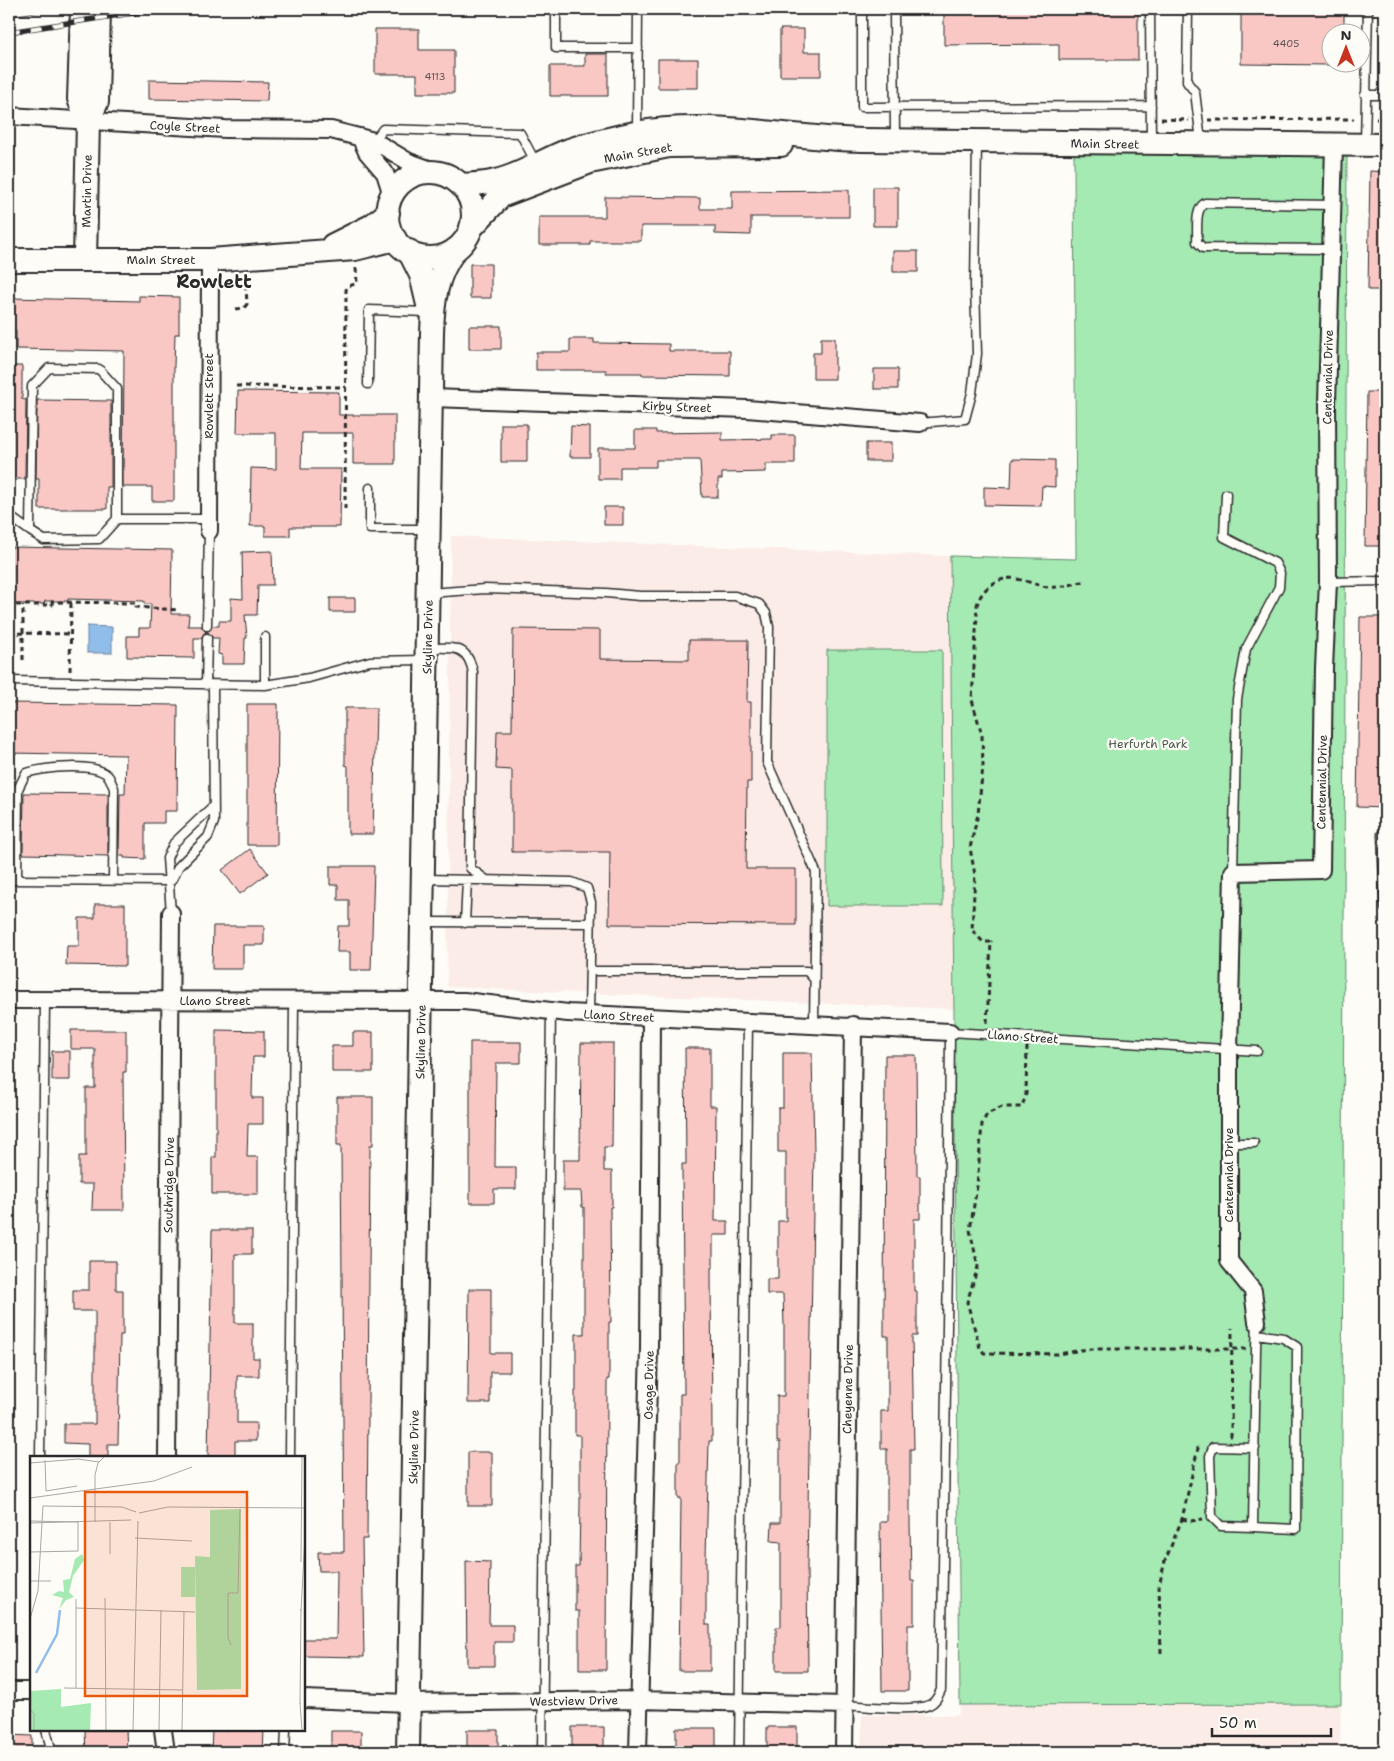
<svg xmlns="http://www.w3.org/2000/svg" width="1394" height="1761" font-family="'Shantell Sans',sans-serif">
<rect width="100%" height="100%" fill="#fdfcf7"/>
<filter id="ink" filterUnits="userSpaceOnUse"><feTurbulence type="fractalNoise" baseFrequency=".02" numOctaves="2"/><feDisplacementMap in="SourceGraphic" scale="10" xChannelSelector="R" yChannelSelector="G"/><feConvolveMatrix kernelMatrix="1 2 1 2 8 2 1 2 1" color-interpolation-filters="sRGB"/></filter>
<g filter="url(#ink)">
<path fill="#fcece8" d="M451,536L950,556L954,1009L447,987Z
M1341,1704L1340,1752H861L862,1715H959L960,1705Z"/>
<path fill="#a5e9b3" stroke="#688a6f" d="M1347,146L1341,1704L960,1705L950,556L1076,559L1074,152Z
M827,650H942L943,906H827Z"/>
<path fill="#91bdea" stroke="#68839e" d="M87,626L112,627V653H87Z"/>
<path fill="#f9c8c5" stroke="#2b2b2b" d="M944,9H1138V60H1059V44L944,45Z
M1241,9H1344V32H1332L1331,65L1241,64Z
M375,29H419V50H454V93H417V74H375Z
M780,29H804V52H821V76H780Z
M585,54H608V96H550V66H585Z
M658,59H698V88H658Z
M149,80L268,82L267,101L149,99Z
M1370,171L1385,172V290H1368Z
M873,187H898V226H873Z
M849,190V217H751V235L715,234V226H641V241H590V245H539V217H605V197L700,198V209H732V191Z
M893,251H918V272H893Z
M470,264H491V298H470Z
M139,296L179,297V334H175L174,366V501H152V487H123L124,351L16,349V330H9V298L139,301Z
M469,326H501V349H469Z
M821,338H835V379H813V353H821Z
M570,339H594V343L669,344V351H730V376L642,375V373H606V370H536V352H570Z
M9,366H22V399L26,400L25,479H9Z
M874,369H898V389H874Z
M238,391L339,392V415H395V464H353V433H302L301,469H341L340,527H290V536H265V526H250L251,468L276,469V433H237Z
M1367,392H1385V546H1365Z
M37,400L111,401V487H107V509H39V479H36Z
M501,424H527V462H501Z
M571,426L590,427V457H570Z
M635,430H656V433L722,432V440L772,439V435H795V464H766V472L722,473V479H718V497H702L700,460H656V467H620V479H598V448H635Z
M866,443H891V461H866Z
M1012,459L1055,460V487L1042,486L1041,506L984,505V487L1011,488Z
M604,507H623V525H604Z
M9,547L172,550L171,614H189L188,626H201L206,632L213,626H219V621H231V598L243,599L242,552L272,551L273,585H258L257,615H245L247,638H245L244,664H222V655L218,654L219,638H213L208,632L204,633L201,638H194V658L127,657V636H139V628H150L151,604H144V601L68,599V601H45L44,604H9Z
M330,598H355V612H330Z
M1360,617H1385V808L1357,807Z
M513,629L600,630V659L689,660V640H748L747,702H751V782H747L746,869H796V925L609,924L610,852H512V770L496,769L497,731H512Z
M9,703L178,705L177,811H164V823H145V859L124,858V856H119L120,794H125L126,755L9,753Z
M247,704H278L277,845H247Z
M345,708H376L373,834H348V766L345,765Z
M9,793H12V854H9Z
M24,793L108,794V856L23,854Z
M250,849L268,873L240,894L222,870Z
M330,866H374L371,970H350V952H337L338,926H349V900H338V885H330Z
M95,904H125V966L66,965L67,946H79V918H95Z
M213,926H264V945H243V969H212Z
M71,1030H126V1072H123L124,1210H92L93,1184H79V1156H86V1088H95V1049H71Z
M216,1030L264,1031V1057H253L252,1098H263V1124H248L247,1157H258V1194H212V1157H216Z
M353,1032H373V1072H332V1046H353Z
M470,1042H521V1063H496L495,1167H516V1189H494V1203H470Z
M581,1043H613L612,1147H604V1171H612V1207H610L611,1322H609V1379H607L606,1670H579V1611H575V1566H579L580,1505V1435H575V1391H576V1334H584V1207H582L581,1191H563V1160H580Z
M685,1048H710V1106H716L715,1221H728V1235H713V1268H711L712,1441H709L706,1558V1625H710V1671H679L681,1498H678V1462H680V1394H684L682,1164H686Z
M52,1051H70V1080H52Z
M783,1053H812L814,1152L807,1568L808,1671H776V1627H781V1542L771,1541L772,1523H780V1442H777V1396H784V1326L783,1294H767V1279H778V1221H786V1152H778V1108H783Z
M885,1055H916L917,1176H920V1219H914V1291H917V1336H912L914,1449H910V1522L911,1581H914V1625H908V1691H882L880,1522H887V1449H881V1411H888V1336H884Z
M337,1097H373V1145H370L367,1539H362L364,1657L304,1656V1639H336L337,1571H319L318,1552H344L341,1145H337Z
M212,1230H252V1254H235V1323H253V1358H259V1376H237V1423H256V1441H235V1457H208Z
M89,1261H116V1290H123V1335H120L118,1444H108V1457H88V1444L64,1443V1424H95V1311H73V1290H89Z
M469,1289H491V1353H510V1372H490V1403H468Z
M468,1452H492V1506H468Z
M466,1561L490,1562L489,1625H513V1642H494V1666H467Z
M572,1727H604V1752H572Z
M767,1727H797V1752H767Z
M676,1728H716V1752H676Z
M85,1730H126L127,1752H86Z
M212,1730L264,1731L263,1752H211Z
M467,1730H498V1752H467Z
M331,1731H361V1752H331Z
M9,1735L32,1736V1752H9Z"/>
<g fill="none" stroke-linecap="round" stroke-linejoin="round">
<g stroke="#2b2b2b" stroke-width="11">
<path id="lane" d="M556,9V48H638
M862,9V107L1151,106
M894,9L895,139
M1150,9L1151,142
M1188,9L1187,82L1195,92L1201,141
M1365,95H1385
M637,131L638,9
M374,141L383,129L520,133L536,163
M1365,143L1368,9
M1331,249L1203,248L1197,242C1198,231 1194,209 1205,203L1332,205
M368,384L369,310L427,312
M920,423L965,419L972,393L977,354L975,285L977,142
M370,488V529H426
M1226,494L1224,537L1275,563L1280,573L1279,587L1246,649L1237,699L1233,872
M9,516L30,531L32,386L49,368L99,369L117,389V519H209
M30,531L44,540L99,539L117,519
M1328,582L1385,581
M429,593L485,589L606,593L640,596H735L759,604L766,613L769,627L767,762L816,872L814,1024
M207,626L209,531
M429,648C453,648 467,644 473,672L470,868L485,879
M9,681L265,685L309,678L370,661L424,660
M206,685L207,638
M265,685V637
M1385,834H1382L1385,908
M424,879L572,882L587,888L591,902L589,1014
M9,880L171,881L179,866L208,837L214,822L213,685
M17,880L18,789L26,773C43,768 97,761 109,777C111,780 112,785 114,788L113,880
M171,913L167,858L174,843L212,807
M425,922L590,923
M465,923L467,880
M590,971H807L815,980
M1229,1143H1254
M1257,1334L1283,1338L1297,1347L1296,1529L1253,1527L1256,1349L1257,1322
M40,1457L45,1000
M290,1457L294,1001
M1253,1527L1221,1526L1212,1517L1210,1456L1213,1447L1255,1448
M845,1705C864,1706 914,1712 929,1705C936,1702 938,1696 941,1690L948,1266L950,1032L1257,1051
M46,1730L52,1752
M285,1752L286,1730
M542,1752L551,1010
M739,1752L748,1022"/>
</g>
<g stroke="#2b2b2b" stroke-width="20">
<path id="street" d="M9,116L225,129L331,130L374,141L409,162L437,172
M360,137L367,152L385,173L392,195
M432,398L747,409L920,423
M209,531L210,260
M9,1000L464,1001L568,1013L950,1032
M1257,1322L1253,1291L1229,1261V1050L1233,872L1321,870L1324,668L1328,582L1327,404L1334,146
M167,1457L171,913
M9,1691H31
M304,1699L408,1703L639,1700L845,1705
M163,1730L166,1752
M638,1752L649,1348L651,1018
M844,1752L853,1025"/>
</g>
<g stroke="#2b2b2b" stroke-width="26">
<path id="secondary" d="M82,9L79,99L88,121L85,260
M88,121L97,102L99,9
M387 215a43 43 0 1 1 86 0a43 43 0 1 1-86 0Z
M461,185C472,184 484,184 495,181C521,176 544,159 569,150C590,143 612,138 635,133C711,119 785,138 862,140L1385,145
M471,228L501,196L590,162L669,146L781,145
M333,245L371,226L388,213
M409,251L421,275L429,309
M9,260H210L355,249L395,239
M408,1752L432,332C433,301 436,275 455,250"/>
</g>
<path stroke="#2b2b2b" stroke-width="3" stroke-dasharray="5 4" stroke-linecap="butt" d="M1161,119L1189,120
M1376,119H1385
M1208,120L1354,119
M236,309L244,308L247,304L246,287
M236,386L346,387
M345,509L346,290L347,287L357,283L356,268
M9,608L10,605H52V602L136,603V607L178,610
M9,633L71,634
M23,660V605
M70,671L71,602
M987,1023L991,942H983L972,930L975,875L970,848L978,814L983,766L982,735L972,700L977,615C973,595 996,574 1017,579C1027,581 1037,585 1047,587C1060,588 1073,584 1086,581
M1027,1046L1026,1094L1022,1107H1002L987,1114L982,1124L977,1186L970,1230L978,1267L967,1302L980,1348L984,1353L1059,1354L1087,1349H1246
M1230,1436H1231L1232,1328
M1182,1519L1191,1521L1203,1519
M1161,1653L1159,1586L1165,1561L1182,1519L1198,1448L1201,1444"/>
<use href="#lane" stroke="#fdfcf7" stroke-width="8"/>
<use href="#street" stroke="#fdfcf7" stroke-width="16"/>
<use href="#secondary" stroke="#fdfcf7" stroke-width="22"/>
<path stroke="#2b2b2b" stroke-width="1" d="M9,16L60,9"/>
<g stroke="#2b2b2b" stroke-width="5.5">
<path id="rail" d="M9,32L159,9"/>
</g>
<use href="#rail" stroke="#fdfcf7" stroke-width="4" stroke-dasharray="11" stroke-linecap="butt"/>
</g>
</g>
<g text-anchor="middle" stroke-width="4.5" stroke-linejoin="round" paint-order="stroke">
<g font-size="10" fill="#5e5252">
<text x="1286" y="47">4405</text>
<text x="435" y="80">4113</text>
</g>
<g font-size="12" fill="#2b2b2b" stroke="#fdfcf7">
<text transform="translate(185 127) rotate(3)" y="4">Coyle Street</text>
<text transform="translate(1105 144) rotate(1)" y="4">Main Street</text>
<text transform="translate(638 153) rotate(-10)" y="4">Main Street</text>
<text transform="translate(87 191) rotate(-89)" y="4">Martin Drive</text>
<text x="161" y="264">Main Street</text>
<text transform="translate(1328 377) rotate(-89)" y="4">Centennial Drive</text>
<text transform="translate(209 396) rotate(-90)" y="4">Rowlett Street</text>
<text transform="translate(677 407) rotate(2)" y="4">Kirby Street</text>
<text transform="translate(428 637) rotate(-89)" y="4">Skyline Drive</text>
<text transform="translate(1322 782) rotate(-89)" y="4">Centennial Drive</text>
<text x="215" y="1005">Llano Street</text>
<text transform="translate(619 1016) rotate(3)" y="4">Llano Street</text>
<text transform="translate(1023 1037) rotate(4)" y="4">Llano Street</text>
<text transform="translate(421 1042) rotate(-89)" y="4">Skyline Drive</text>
<text transform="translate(1229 1175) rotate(-90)" y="4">Centennial Drive</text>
<text transform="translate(169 1185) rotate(-89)" y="4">Southridge Drive</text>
<text transform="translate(649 1385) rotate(-89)" y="4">Osage Drive</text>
<text transform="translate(848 1389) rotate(-89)" y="4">Cheyenne Drive</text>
<text transform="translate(414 1447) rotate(-89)" y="4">Skyline Drive</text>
<text transform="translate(574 1701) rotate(-1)" y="4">Westview Drive</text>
</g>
<g font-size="12" fill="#4a5a4d" stroke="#fdfcf7">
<text x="1148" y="748">Herfurth Park</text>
</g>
<g font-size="18" font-weight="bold" fill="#2b2b2b" stroke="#fdfcf7">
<text x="214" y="288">Rowlett</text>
</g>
</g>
<g transform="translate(30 1456)">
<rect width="275" height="275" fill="#fdfcf7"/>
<path d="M211,53V233L167,234L165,100L180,101V54ZM52,98L54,104L43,120L39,136L44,141L36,144L29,153L33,142L22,139L29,135L34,136L33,124L40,123L45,103ZM151,111H165V141H151ZM31,233V251L61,247L60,274H0V235Z" fill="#a5e9b3"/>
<path fill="none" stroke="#91bdea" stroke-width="2.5" d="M6,217L27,178L30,154"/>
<path fill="none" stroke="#a9a8a5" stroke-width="1" d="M15,4L16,35L47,30M0,7L48,3L69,6M0,42L124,25L162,11M109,57L138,51L275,52M0,65L48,66M65,66V19L68,7L74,1M0,67L101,64M105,82L162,85M0,96L48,95V66M80,98V66M271,106L272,1M0,125H21M75,142L76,274M46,143V232M46,152L165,156M271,155L275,79M0,163L8,135L13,50L92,51L106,56M201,189L198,182V137H208L210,53M34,232L153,234M270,247L272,274M270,248L271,153M0,253L4,258V274M103,274L108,65M129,274L131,154M152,274L154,155"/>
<path fill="#e8590c" fill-opacity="0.15" stroke="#e8590c" stroke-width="2.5" d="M55,36H217V240H55Z"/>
<rect width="275" height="275" fill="none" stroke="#2b2b2b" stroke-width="2.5"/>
</g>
<rect width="1394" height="1761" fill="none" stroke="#fdfcf7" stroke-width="30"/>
<rect x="15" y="15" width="1364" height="1731" fill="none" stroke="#2b2b2b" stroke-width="2" filter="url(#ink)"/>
<g transform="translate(1346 48)"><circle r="24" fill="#fdfcf7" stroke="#a9a8a5"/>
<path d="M0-4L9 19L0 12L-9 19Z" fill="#c8321e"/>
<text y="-8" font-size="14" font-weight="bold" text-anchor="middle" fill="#2b2b2b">N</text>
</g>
<path d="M1212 1728v8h119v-8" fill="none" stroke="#2b2b2b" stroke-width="2.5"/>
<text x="1219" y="1728" font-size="15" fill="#2b2b2b" stroke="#fdfcf7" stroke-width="4" paint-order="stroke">50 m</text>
</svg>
